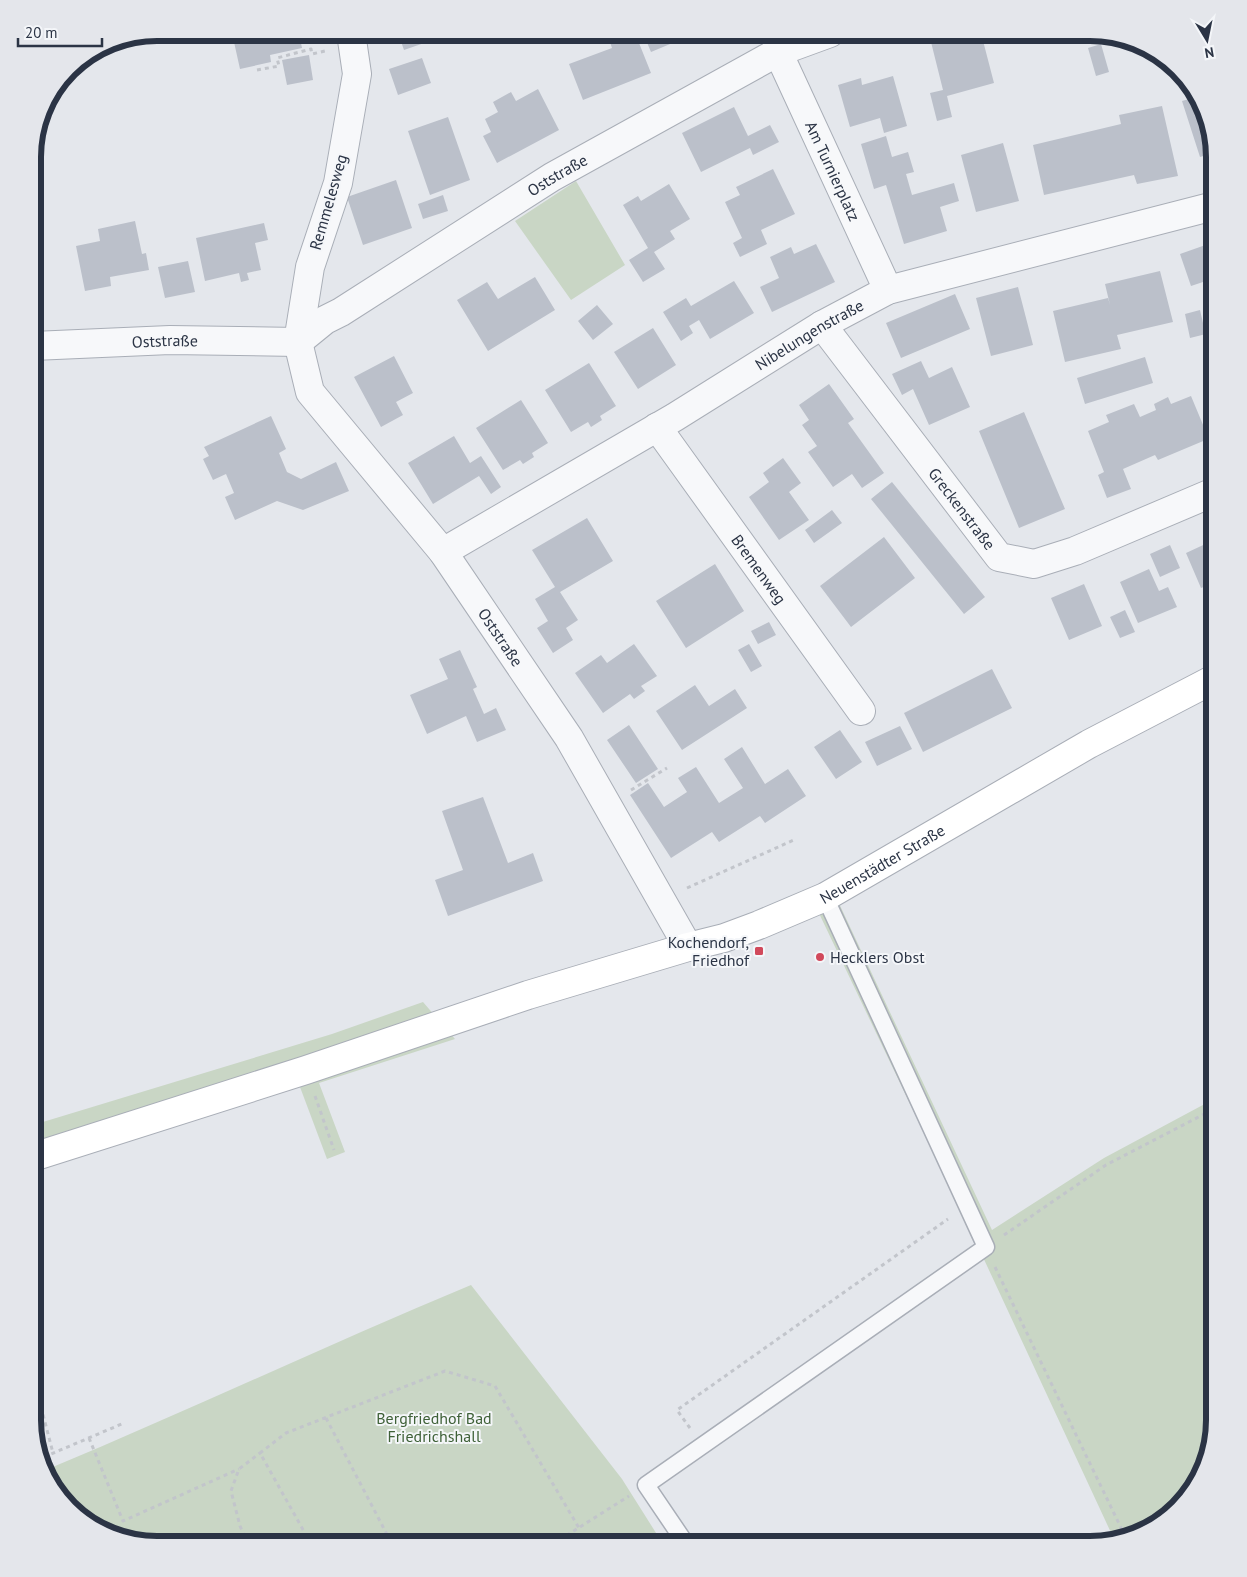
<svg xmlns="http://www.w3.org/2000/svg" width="1247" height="1577" font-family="'PT Sans',sans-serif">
<rect width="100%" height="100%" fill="#e4e7ec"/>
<path fill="#c9d6c5" d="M576,181L625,265L571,300L515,221Z
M836,897L992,1230L1104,1158L1214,1099V1420L1201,1475L1159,1523L1113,1537L975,1240L816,907Z
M423,1002L455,1039L319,1083L345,1152L327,1159L300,1087L33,1171V1125L332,1034Z
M471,1285L622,1479L663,1544H157L95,1528L54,1489L48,1469C190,1410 329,1344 471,1285Z"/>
<path fill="#bbc0ca" d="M232,33H299L302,48L270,55L271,62L240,69Z
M398,33H453L404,50Z
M538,33H559L540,40Z
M635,33L651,73L583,100L569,64L612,48L610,42Z
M643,33H671L675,42L651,52Z
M951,33H981L994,83L947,96L952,117L937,121L930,93L943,90L930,38Z
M1101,44L1109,72L1096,76L1088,48Z
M309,55L313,80L287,85L282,60Z
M422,58L431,83L398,95L389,69Z
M893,76L907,126L884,133L880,118L850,127L838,85L861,78L862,85Z
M538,89L559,130L497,163L483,136L491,132L485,119L498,112L493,102L511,92L516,101Z
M1196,97L1213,153L1200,157L1182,101Z
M1162,106L1178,176L1137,184L1134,175L1044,195L1033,145L1121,124L1119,115Z
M734,107L748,136L770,125L779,142L753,155L750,148L701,172L682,133Z
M448,117L470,180L430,195L408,131Z
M886,136L892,157L908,152L914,172L906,174L912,195L954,183L959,201L940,207L947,231L904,244L886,185L874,189L861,144Z
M1003,143L1019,201L976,212L961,155Z
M773,169L795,214L761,230L767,244L740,257L733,243L742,238L725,202L740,195L736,187Z
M396,180L412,228L363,245L347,197Z
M669,184L690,219L670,231L675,239L654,252L665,269L643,282L629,260L648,248L623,205L638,196L641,201Z
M443,195L448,211L423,219L418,204Z
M135,221L142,254L146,253L149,270L110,277L111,286L85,291L76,246L100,241L98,229Z
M264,223L268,240L255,243L261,270L247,273L249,280L241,282L239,273L205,281L196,238Z
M1214,242V295L1209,280L1191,286L1180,254Z
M816,244L835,282L772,312L760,287L779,278L770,257L791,247L794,254Z
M188,261L195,292L165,298L158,267Z
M1160,271L1173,322L1117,335L1121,349L1065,362L1053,311L1108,298L1110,305L1105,284Z
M535,277L555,310L488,351L457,300L487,282L498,299Z
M734,281L754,313L710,339L699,320L689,326L693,333L681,341L663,312L686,298L691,306Z
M1018,287L1033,345L991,356L976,298Z
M955,294L970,329L901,358L886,323Z
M597,305L613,324L593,340L578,321Z
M1200,310L1203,323L1214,320V332L1190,338L1185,314Z
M653,328L676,365L638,389L614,352Z
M394,356L413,393L396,402L403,415L381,427L354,377Z
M1145,357L1153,383L1085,404L1077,378Z
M921,361L929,378L952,367L970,407L929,425L913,389L902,395L892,374Z
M589,363L616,406L600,416L602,420L591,427L588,422L571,432L545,390Z
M829,384L854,419L848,423L884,473L862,488L852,474L833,487L808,452L817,446L802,425L809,420L799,405Z
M1191,396L1206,432L1214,428V455L1208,439L1158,460L1155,455L1123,469L1131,489L1107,498L1098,475L1104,472L1088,431L1109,422L1106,415L1134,404L1140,417L1156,410L1154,404L1168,397L1171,404Z
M521,400L548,443L532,453L534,457L523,464L520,460L503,470L476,428Z
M1024,412L1065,509L1019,528L979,431Z
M271,416L286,449L279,453L287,472L301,479L336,462L349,491L303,510L277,501L235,520L225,497L234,493L226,474L213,480L203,459L209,456L204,447Z
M454,436L470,463L481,456L501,487L491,494L479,476L433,504L408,463Z
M783,458L801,483L789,492L809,520L779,540L749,497L769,482L763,473Z
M892,482L985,597L964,614L871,499Z
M832,510L842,523L814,543L805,530Z
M587,518L613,561L560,592L578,620L566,628L573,640L553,653L537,628L548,621L535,599L555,587L532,550Z
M884,537L915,578L851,627L820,586Z
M1214,540V583L1201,588L1186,553Z
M1170,545L1180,568L1160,577L1150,554Z
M715,564L744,611L686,648L656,601Z
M1149,569L1159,591L1168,587L1177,607L1138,623L1120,582Z
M1084,584L1102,626L1069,640L1051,598Z
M1125,610L1135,632L1120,638L1110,617Z
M769,622L776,635L758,644L751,631Z
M634,644L657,676L641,686L645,691L634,699L630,694L603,713L575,673L601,655L607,663Z
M749,644L762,666L751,672L738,650Z
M460,650L477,687L473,689L484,714L496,708L506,730L477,742L466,716L427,734L410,695L448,679L439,659Z
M992,669L1012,708L923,752L904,713Z
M695,685L709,706L735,689L747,708L682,750L656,711Z
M629,725L658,769L636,783L607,740Z
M900,726L912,749L877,766L865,742Z
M840,730L862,762L836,779L814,747Z
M742,747L765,784L788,769L806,796L765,823L760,816L719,842L712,832L671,858L630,795L648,783L664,807L687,792L678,778L696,767L719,803L743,788L724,759Z
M483,797L508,863L533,853L543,881L448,916L435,880L463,870L442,811Z"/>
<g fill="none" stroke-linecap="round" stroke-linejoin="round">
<g stroke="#a9aeb7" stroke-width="19">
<path id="lane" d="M686,1544L646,1485L986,1247L825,897"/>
</g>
<g stroke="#a9aeb7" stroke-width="30">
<g id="street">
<path id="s1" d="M351,33L357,74L338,183L310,267L298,342L310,392L443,552L569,738L688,947"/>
<path id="s2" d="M778,52L888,290"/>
<path id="s3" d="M822,325L999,557L1034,564L1075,551L1214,492"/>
<path id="s4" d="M33,346L170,340L298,342L325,320L341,312L552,177L778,52L830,33"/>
<path id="s5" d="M657,427L861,711"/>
<path id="s6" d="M443,552L675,417L822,325L888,290L1214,206"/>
</g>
</g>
<g stroke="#a9aeb7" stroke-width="30">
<g id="secondary">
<path id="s7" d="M33,1157L306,1070L528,995L688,947L724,938L759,925L825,897L1089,744L1214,679"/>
</g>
</g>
<path stroke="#c2c5cb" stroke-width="3" stroke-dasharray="4 4" stroke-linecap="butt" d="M257,70L279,66L277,58L311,49L312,54L325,51
M631,790L667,768
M687,888L796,839
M315,1096L334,1150
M1004,1235L1106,1165L1214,1109
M995,1267L1124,1534
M33,1376L53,1453
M326,1418L392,1544
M690,1428L677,1410L948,1219
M89,1438L123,1521L239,1469
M44,1457L124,1423
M248,1544L240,1526L231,1491L239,1469L260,1453
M311,1544L260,1453L286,1433L445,1371L495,1386L579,1528
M553,1544L629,1496"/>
<use href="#lane" stroke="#f7f8fa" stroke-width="16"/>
<use href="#street" stroke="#f7f8fa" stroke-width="28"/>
<use href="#secondary" stroke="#fff" stroke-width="28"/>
</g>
<g fill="#d1495b" stroke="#f4f6f9" stroke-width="2">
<rect x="754" y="946" width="10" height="10" rx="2.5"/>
<circle cx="820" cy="957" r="5"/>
</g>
<g text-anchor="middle" stroke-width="4" stroke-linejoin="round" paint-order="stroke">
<g font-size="16" fill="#2b3445" stroke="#f4f6f9">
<text dy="6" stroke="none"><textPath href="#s2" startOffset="131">Am Turnierplatz</textPath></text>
<text dy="6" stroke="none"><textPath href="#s4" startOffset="574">Oststraße</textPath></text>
<text transform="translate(328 202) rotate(-74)" y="6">Remmelesweg</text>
<text dy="6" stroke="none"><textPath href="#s6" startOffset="426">Nibelungenstraße</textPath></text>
<text dy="6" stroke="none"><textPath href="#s4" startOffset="132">Oststraße</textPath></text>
<text dy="6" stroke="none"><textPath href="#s3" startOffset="231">Greckenstraße</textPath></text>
<text dy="6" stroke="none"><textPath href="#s5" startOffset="175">Bremenweg</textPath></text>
<text dy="6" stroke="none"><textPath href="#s1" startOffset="679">Oststraße</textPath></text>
<text dy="6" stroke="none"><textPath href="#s7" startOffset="900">Neuenstädter Straße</textPath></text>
</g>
<g font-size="16" fill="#2b3445" stroke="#f4f6f9" text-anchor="end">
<text x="749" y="948">Kochendorf,<tspan x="749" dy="18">Friedhof</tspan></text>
<text x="830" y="963" text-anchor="start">Hecklers Obst</text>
</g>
<g font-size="16" fill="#3f6138" stroke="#f4f6f9">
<text x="434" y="1424">Bergfriedhof Bad<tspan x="434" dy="18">Friedrichshall</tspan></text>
</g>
</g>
<path d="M0 0H1247V1577H0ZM157 41H1090A116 116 0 0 1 1206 157V1420A116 116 0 0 1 1090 1536H157A116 116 0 0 1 41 1420V157A116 116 0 0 1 157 41Z" fill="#e4e6eb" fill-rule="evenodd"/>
<path fill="none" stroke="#2b3445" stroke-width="6" d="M157 41H1090A116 116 0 0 1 1206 157V1420A116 116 0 0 1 1090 1536H157A116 116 0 0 1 41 1420V157A116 116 0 0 1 157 41Z"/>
<g transform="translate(1207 40) rotate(170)" stroke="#f4f6f9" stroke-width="4" paint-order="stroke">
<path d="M0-4L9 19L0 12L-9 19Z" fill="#2b3445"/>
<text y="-8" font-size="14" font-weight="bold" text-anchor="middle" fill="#2b3445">N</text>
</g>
<path d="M18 38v8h84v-8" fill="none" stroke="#2b3445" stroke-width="2.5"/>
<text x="25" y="38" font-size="15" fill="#2b3445" stroke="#f4f6f9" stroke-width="4" paint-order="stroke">20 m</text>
</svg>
